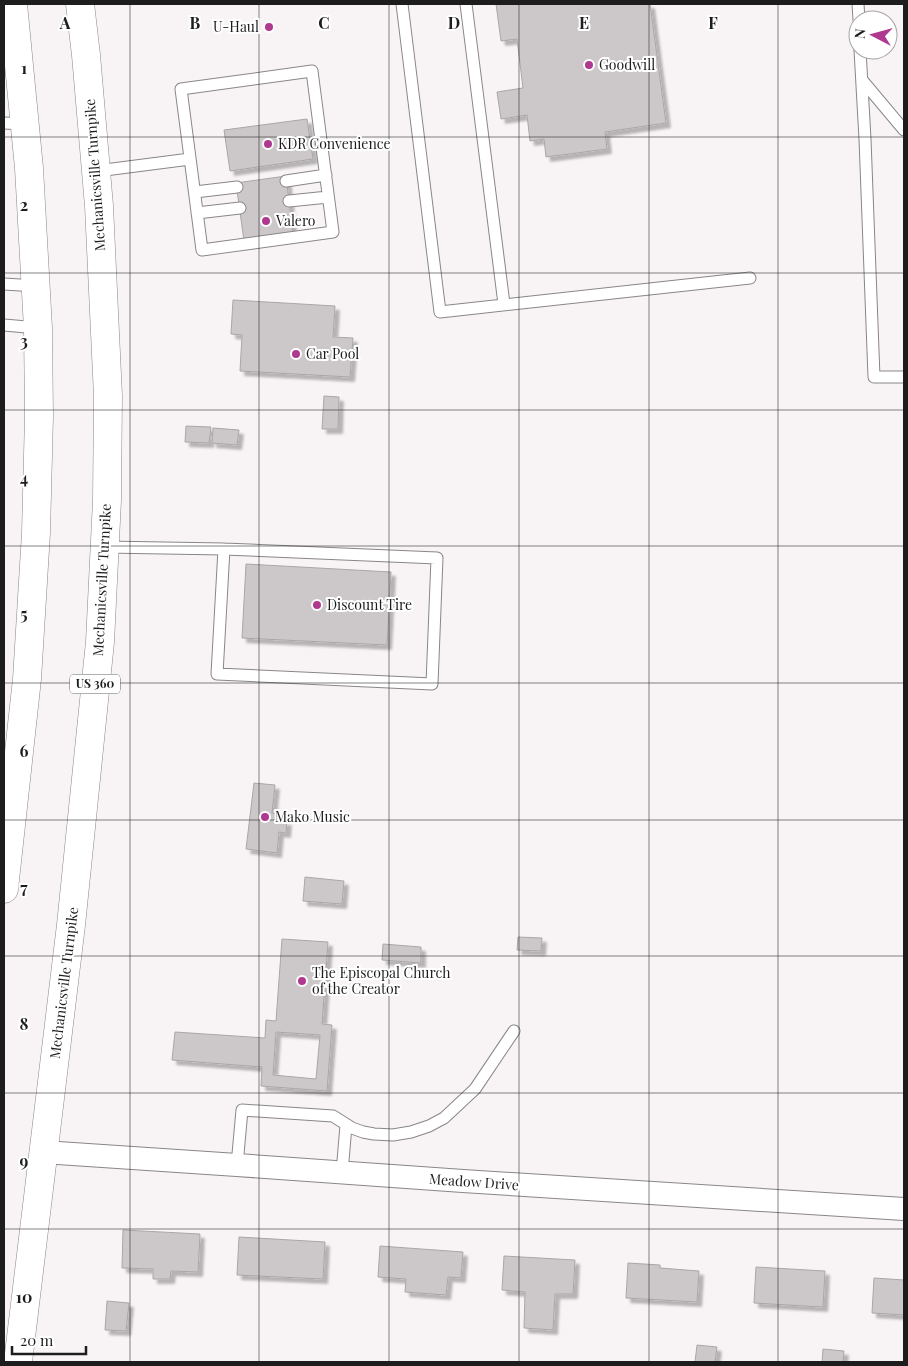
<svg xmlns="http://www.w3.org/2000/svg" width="908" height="1366" font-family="'Playfair Display',serif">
<defs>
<filter id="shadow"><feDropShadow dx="4.5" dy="4.5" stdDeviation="1" flood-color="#0004"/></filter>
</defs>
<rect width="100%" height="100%" fill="#f8f4f6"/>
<path fill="#ccc8ca" stroke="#aaa6a8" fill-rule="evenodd" filter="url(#shadow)" d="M496,4H650L666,123L605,132L607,149L546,157L544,139L530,141L527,115L501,119L497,92L523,88L517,39L501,41Z
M307,119L313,159L230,171L224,130Z
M286,176L293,235L244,241L236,183Z
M233,300L335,306L333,337L353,338L350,377L240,371L242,335L231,334Z
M324,396L339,397L338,429H322Z
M186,426L211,427L209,443L185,442Z
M213,428L239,430L237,445L212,443Z
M246,564L391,572L387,645L242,638Z
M254,783L275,785L272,813L281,814L280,821H287L286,833L279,832L277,853L246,849Z
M305,877L344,881L342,904L303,901Z
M518,937L542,938L541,951L517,950Z
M282,939L328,942L322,1024L332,1025L327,1091L261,1086L262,1067L172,1060L175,1032L265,1038L266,1020L276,1021ZM276,1032L320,1035L316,1079L273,1075Z
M383,944L421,947V963L382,960Z
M123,1230L200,1234L198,1272L171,1271L170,1279H153V1269L122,1268Z
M239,1237L325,1242L323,1279L237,1275Z
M380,1246L463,1252L461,1278L448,1277L446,1295L405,1292L406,1279L378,1277Z
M504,1256L575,1260L573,1294H555L553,1330L524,1328L525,1292L502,1290Z
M628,1263L660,1265V1268L699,1271L697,1302L626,1298Z
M756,1267L825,1271L823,1307L754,1303Z
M874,1278L904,1280V1315L872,1313Z
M107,1301L129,1303L126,1331L105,1330Z
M697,1345L717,1347L715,1362H695Z
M823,1349L844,1351L843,1362H822Z"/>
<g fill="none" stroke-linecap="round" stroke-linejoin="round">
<g stroke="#8a8688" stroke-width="13">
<path id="service" d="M402,4L440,312L750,278
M466,4L504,304
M858,4L859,20
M860,50L865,139L874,377H904
M312,71L333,232L202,250L181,89Z
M862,80L904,130
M4,123L25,124
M97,171L190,159
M286,181L326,175
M195,192L237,187
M289,201L328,197
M197,213L240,208
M4,284L36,286
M4,325L38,328
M104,547L224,549L437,558L432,684L217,674L224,549
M237,1165L242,1110L333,1116L352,1128L363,1132L374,1134L393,1135L411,1132L429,1126L444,1118L475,1089L514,1031
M342,1173L346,1125"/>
</g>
<g stroke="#8a8688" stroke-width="24">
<path id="minor" d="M43,1152L237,1165L463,1181L904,1209"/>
</g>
<g stroke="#8a8688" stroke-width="29">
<path id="trunk" d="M4,889L27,679L36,533L39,416L38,328L29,168L13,4
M18,1362L71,925L100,642L107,500L108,396L99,206L86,55L80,4"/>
</g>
<use href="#service" stroke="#fff" stroke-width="11"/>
<use href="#minor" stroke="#fff" stroke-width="22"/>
<use href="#trunk" stroke="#fff" stroke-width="28"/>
</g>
<path fill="none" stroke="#1e1d1e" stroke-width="1" stroke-opacity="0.55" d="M130,4V1362M259,4V1362M389,4V1362M519,4V1362M649,4V1362M778,4V1362M4,137H904M4,273H904M4,410H904M4,546H904M4,683H904M4,820H904M4,956H904M4,1093H904M4,1229H904"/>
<g fill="#b03990" stroke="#fff" stroke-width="2">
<circle cx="269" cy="27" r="5"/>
<circle cx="589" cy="65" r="5"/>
<circle cx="268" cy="144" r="5"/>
<circle cx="266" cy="221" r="5"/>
<circle cx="296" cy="354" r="5"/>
<circle cx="317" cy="605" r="5"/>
<circle cx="265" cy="817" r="5"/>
<circle cx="302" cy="981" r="5"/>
</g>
<g text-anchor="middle" stroke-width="4" stroke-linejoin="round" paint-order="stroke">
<rect fill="#fff" stroke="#626162" stroke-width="1" x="70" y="674.5" width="50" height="19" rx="4"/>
<g font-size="12" font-weight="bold" fill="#1e1d1e">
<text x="95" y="688">US 360</text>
</g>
<g font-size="14" fill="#1e1d1e" stroke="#fff" text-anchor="start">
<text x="259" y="32" text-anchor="end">U-Haul</text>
<text x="599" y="70">Goodwill</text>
<text x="278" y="149">KDR Convenience</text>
<text x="276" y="226">Valero</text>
<text x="306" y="359">Car Pool</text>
<text x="327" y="610">Discount Tire</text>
<text x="275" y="822">Mako Music</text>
<text x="312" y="978">The Episcopal Church<tspan x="312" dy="16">of the Creator</tspan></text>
</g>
<g font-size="14" fill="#1e1d1e" stroke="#fff">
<text transform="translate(95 175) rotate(-94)" y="5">Mechanicsville Turnpike</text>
<text transform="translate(102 580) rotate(-87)" y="5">Mechanicsville Turnpike</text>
<text transform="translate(64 983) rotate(-83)" y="5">Mechanicsville Turnpike</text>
<text transform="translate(474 1182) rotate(4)" y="5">Meadow Drive</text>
</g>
</g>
<g font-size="16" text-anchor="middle" font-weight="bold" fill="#1e1d1e" stroke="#fff" stroke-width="4" stroke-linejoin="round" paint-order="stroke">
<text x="65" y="29">A</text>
<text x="195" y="29">B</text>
<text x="324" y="29">C</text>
<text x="454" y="29">D</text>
<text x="584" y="29">E</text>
<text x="713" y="29">F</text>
<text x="24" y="74">1</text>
<text x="24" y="211">2</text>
<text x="24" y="347">3</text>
<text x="24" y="484">4</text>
<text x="24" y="620">5</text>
<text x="24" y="757">6</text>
<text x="24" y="894">7</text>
<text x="24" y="1030">8</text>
<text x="24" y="1167">9</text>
<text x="24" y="1303">10</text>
</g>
<rect width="908" height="1366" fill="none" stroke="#1e1d1e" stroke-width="10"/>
<g transform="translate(873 35) rotate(276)"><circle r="24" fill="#ffffff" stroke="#a5a5a5"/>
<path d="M0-4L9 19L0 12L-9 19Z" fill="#b03990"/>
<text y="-8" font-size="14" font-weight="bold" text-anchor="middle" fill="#1e1d1e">N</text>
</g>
<path d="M12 1346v8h74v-8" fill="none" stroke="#1e1d1e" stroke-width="2.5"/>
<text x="20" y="1346" font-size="15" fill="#1e1d1e" stroke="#ffffff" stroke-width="4" paint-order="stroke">20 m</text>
</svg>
